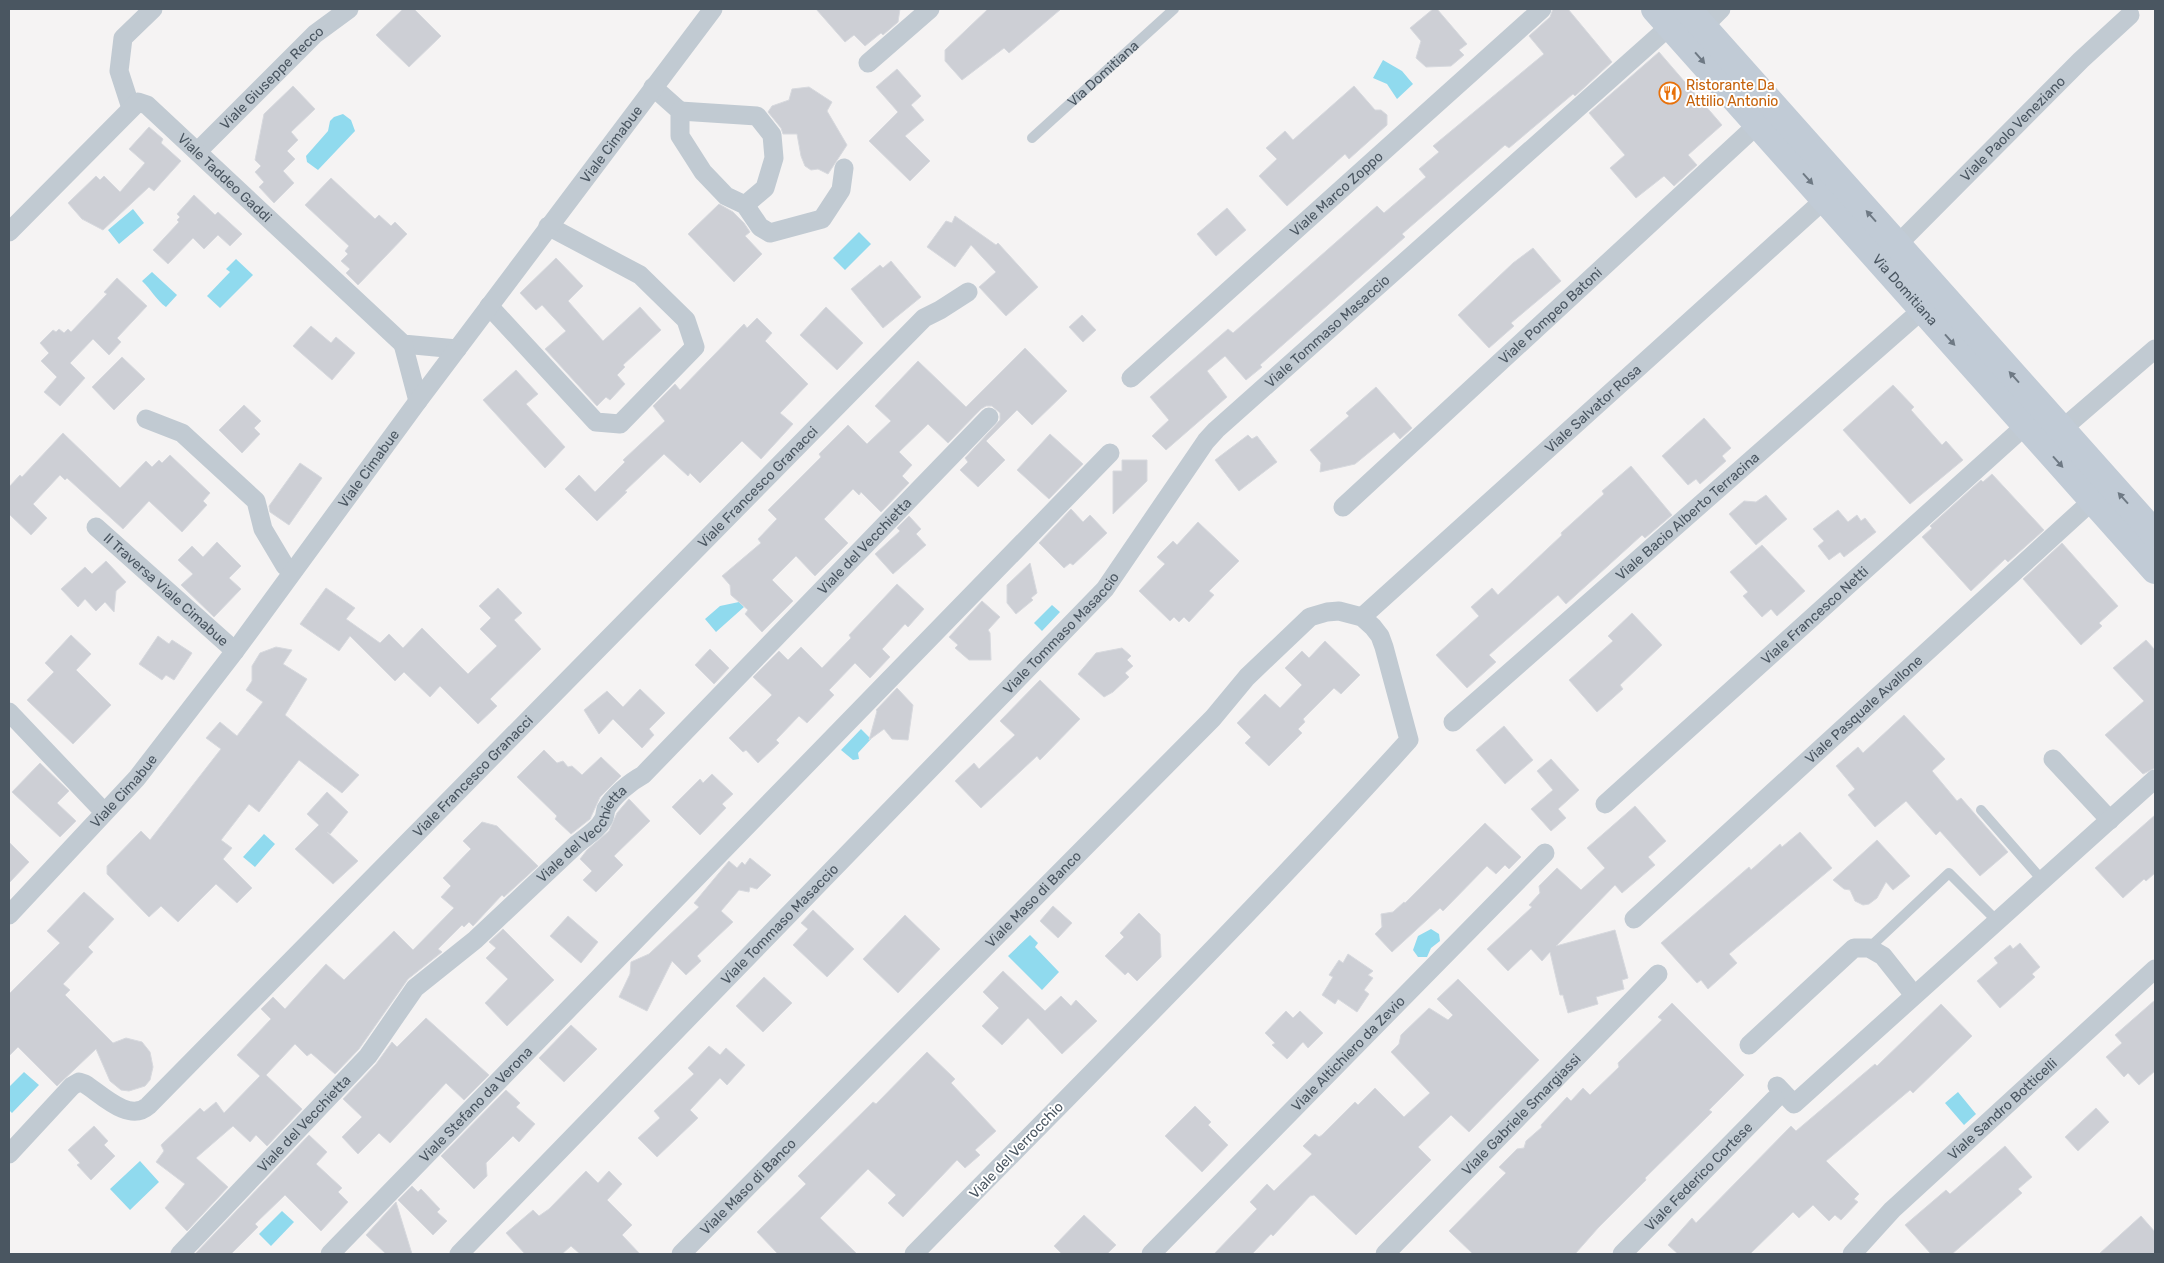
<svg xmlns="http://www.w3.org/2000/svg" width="2164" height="1263" font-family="Rubik,sans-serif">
<rect width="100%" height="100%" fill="#f5f3f3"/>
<path fill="#90daee" d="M1383,60L1402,71L1413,84L1397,99L1387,84L1373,78Z
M343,114L351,120L355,131L318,170L307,162L306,156L328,131L330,121L334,117Z
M133,209L144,223L119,244L108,230Z
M859,232L871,244L845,270L833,258Z
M236,259L253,275L220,308L207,296L230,272L226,269Z
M152,272L177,295L166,307C156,300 151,289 142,281Z
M739,602L744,607L716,632L705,619L720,606Z
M1052,605L1060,612L1042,631L1034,623Z
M861,729L871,739L858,753L859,759L853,760L841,750Z
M264,834L275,844L255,867L243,857Z
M1431,929L1439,934L1440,941L1431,948L1427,957H1418L1413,950L1418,936Z
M1030,935L1038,943L1035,947L1059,972L1042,990L1008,956Z
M24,1072L39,1085L12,1113L9,1110V1087Z
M1958,1092L1976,1114L1964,1125L1945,1103Z
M140,1161L159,1182L130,1210L110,1189Z
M282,1211L294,1222L271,1246L259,1234Z"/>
<path fill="#cdcfd5" stroke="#d7d9de" d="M403,9H414L441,36L409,67L376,35Z
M816,9H900L898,22L883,35L881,33L865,46L854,35L845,42Z
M988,9H1061L1009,53L1004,48L962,80L945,61V50Z
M1433,9H1437L1467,44L1459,50L1464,55L1451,66L1426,67L1416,58L1421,41L1410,28Z
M1553,9H1568L1612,62L1575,96L1573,94L1509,148L1505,145L1402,234L1405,237L1260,365L1262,367L1246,380L1225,356L1207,371L1227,397L1166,450L1152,436L1169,420L1150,397L1228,329L1233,333L1377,206L1384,213L1426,177L1419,169L1439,152L1433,146L1544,54L1529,36L1550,17Z
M1659,52L1722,125L1688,155L1697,165L1674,186L1664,176L1636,198L1610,168L1625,155L1589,113Z
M897,69L921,96L911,105L924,120L905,136L930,161L910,181L869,141L898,112L876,87Z
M293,86L315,109L291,132L298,140L287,151L295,159L283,171L294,183L274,203L259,187L264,182L255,172L261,166L255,160L264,114Z
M1354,86L1375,110H1381L1387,115V125L1349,159L1345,154L1287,206L1259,176L1277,159L1266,148L1285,131L1293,140Z
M809,87L832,102L827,111L847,145L828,174L818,169L811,170L805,166L801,156L797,134H783L781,128L768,112L772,106L789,100L792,89Z
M149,127L163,139L161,143L181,161L154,191L149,187L103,230L82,219L68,203L96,176L100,180L104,176L120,192L145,163L129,149Z
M331,178L375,219L379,215L391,226L395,222L407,234L358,285L346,273L350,269L341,261L348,254L345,251L349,246L305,205Z
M194,195L215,215L218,212L242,234L230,246L218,235L204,249L193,238L168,264L153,250L179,222L177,220L180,217L177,214Z
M719,204L733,212L744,223L750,232L745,236L762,254L734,282L688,234Z
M1227,208L1246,230L1216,256L1197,234Z
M955,216L996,245L998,243L1038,287L1006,316L979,287L996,272L971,245L955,267L927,247L946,221L952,223Z
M1533,248L1561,281L1511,323L1514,326L1489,348L1458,315L1513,263Z
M556,258L583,286L568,301L603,341L640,307L661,330L623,365L625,367L617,375L625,384L610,400L606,397L597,406L545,349L566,331L542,305L536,310L520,293Z
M891,261L921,297L883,328L851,289L880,265L883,268Z
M117,278L147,306L117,338L121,342L109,355L93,339L70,363L85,378L60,406L44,392L57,377L41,361L49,353L40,343L53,330L56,332L59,329L64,333L68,329L71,332L107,294L104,292Z
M826,307L863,343L837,370L800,335Z
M1082,315L1096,330L1083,342L1069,327Z
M757,318L772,333L765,341L808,384L780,413L793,424L761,459L742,441L700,483L690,473L688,476L664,454L625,491L627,492L597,521L565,489L579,475L595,492L625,462L623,460L665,421L653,406L675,384L680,390L744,324L747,328Z
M311,326L331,343L336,337L355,353L332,380L293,346Z
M1025,348L1067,391L1032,425L1017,410L986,441L1005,460L978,487L960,470L968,462L965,458L1000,420V413L992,406H986L981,409L948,443L928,424L899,452L912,465L902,476L909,483L881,512L861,492L859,495L853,489L824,519L848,543L815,576L796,556L772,580L793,601L762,632L745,614L748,610L731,595L730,585L722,576L761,543L758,539L777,519L768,510L821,457L819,454L848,425L867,444L891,421L875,406L918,361L966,407Z
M122,357L145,379L114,410L92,387Z
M516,370L538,394L526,404L565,447L545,468L483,400Z
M1893,385L1914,407L1911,410L1942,445L1946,441L1963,460L1910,504L1843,430Z
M1376,387L1412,428L1400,439L1394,432L1355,464L1320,472L1321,463L1310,450L1349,416L1346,413Z
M244,405L261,421L254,428L260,434L242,453L219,430Z
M1704,418L1731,448L1722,456L1726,461L1700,484L1696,479L1688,485L1662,456Z
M63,433L120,488L146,461L152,467L159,460L162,463L170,455L210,493L203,501L207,505L182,532L149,501L123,529L67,478L65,480L60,475L33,504L47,518L31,535L9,514V487L20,475L22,477Z
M1050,434L1083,464L1049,499L1017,470Z
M1248,435L1252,439L1257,436L1277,462L1239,491L1215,460Z
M1122,460H1147V481L1113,514V471H1122Z
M300,463L322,478L289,525L270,512L269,506Z
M1631,466L1672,515L1645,538L1642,535L1566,604L1558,595L1545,606L1489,655L1496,662L1467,688L1436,655L1479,616L1471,607L1492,588L1498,595L1562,535L1561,533L1604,494L1602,491Z
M1992,474L2044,530L2008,562L2005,559L1971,591L1922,537L1932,528L1930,526L1981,480L1983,482Z
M1766,495L1787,519L1756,545L1729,514L1744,501L1756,502Z
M1071,509L1083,522L1090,515L1107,533L1073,565L1070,563L1064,568L1039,543Z
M1838,510L1848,522L1857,515L1861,521L1865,518L1876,532L1844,557L1840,552L1829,560L1818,546L1824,541L1813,529Z
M909,516L921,529L916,534L926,545L893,574L875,554L900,531L897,528Z
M1198,522L1239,561L1209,591L1214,595L1189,622L1184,617L1179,622L1174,617L1170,621L1139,591L1165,564L1157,557L1173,541L1177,545Z
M217,542L241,566L229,578L241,589L214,617L181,585L193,574L178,560L192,546L203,557Z
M2062,543L2118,606L2099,623L2102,626L2081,645L2023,579Z
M1762,545L1805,591L1777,616L1771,609L1762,617L1743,596L1748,592L1730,572Z
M106,561L126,582L116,591L114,612L105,602L96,611L85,599L78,607L61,589L85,567L92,574Z
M1030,563L1037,593L1031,598L1033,600L1016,614L1007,603V585Z
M897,584L924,609L908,627L905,624L882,649L890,657L870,678L855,663L829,690L834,695L807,723L799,716L776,740L779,743L758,763L746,750L743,752L729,738L772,695L753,677L779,651L788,660L801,647L822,668L851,638L849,635Z
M326,588L355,608L346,619L380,643L389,634L403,648L422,628L468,674L497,646L480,629L491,618L479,606L498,588L522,613L514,620L541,649L490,699L497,706L478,724L440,686L430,697L404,672L395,681L350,636L339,651L300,624Z
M982,601L1000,617L988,630L990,633L991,660H969L955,648L958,645L949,637Z
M1632,613L1662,645L1620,685L1623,689L1597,712L1569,680L1613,641L1608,636Z
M71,635L91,654L76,670L111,705L73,744L27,700L54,672L45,663Z
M158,636L169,644L172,640L192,653L174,680L166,675L162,680L139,664Z
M2146,640L2155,650V768L2143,774L2105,735L2144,701L2113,668Z
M1325,641L1360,675L1341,694L1334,688L1303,719L1305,722L1298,729L1302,733L1269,766L1245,743L1251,737L1237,723L1265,694L1280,708L1302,685L1285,668L1302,651L1309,658Z
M276,647L292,650L283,664L307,679L285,715L359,775L342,793L299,760L259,812L249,804L221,840L232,848L223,859L252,888L237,903L216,884L178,922L161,906L149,917L107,874V866L141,831L150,840L221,749L206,738L220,722L237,736L263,702L246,690L252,681V666L260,653Z
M1122,648L1131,656L1127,660L1133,666L1125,673L1129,677L1113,692L1104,697L1078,674L1096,653Z
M710,649L729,668L714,684L695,665Z
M1040,680L1080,719L1040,760L1037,756L981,808L955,781L974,763L979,769L1015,735L1000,721Z
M897,688L913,705L908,740L892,739L884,729L869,740L877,711L876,710Z
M640,689L665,713L649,729L654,735L642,748L613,719L599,734L584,710L607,691L623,707Z
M1904,715L1945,759L1932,771L1957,801L1961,798L2008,852L1980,876L1940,831L1936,835L1906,801L1875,827L1848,795L1855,789L1836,766L1858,747L1863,753Z
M1504,726L1533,760L1505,784L1476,750Z
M544,750L557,763L563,761L568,767L572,766L582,775L601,757L621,776L600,797L590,819L571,834L555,819L557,816L517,777Z
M1551,759L1579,790L1558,809L1566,818L1551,831L1531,809L1553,790L1537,771Z
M40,763L69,791L57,803L76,821L60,837L12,792Z
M712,774L733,794L722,804L726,808L700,835L672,807L700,779L703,783Z
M327,792L348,812L330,834L327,832L358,861L333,884L295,849L319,825L307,814Z
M629,799L650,821L614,856L623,865L596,892L583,880L592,871L580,859L587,850L609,831L617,813Z
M1635,806L1666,841L1648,857L1655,865L1622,893L1615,885L1556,946L1615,930L1628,978L1622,980L1624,989L1596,997L1598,1004L1568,1013L1563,995H1560L1550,952L1542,961L1531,949L1508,971L1487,949L1532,907L1529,905L1540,893L1539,886L1557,868L1581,890L1605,868L1587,848Z
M2155,815V873L2146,881L2144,879L2123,898L2095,868Z
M482,822L497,826L538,866L504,897L502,895L473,926L469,922L464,927L462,925L438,949L442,952L408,979L359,1049L335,1074L311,1053L307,1056L295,1044L266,1075L302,1109L267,1146L256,1135L250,1142L233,1126L196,1158L228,1187L187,1231L165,1208L185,1184L156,1162L164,1151L161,1145L200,1108L204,1112L216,1102L224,1113L260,1076L237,1055L271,1019L261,1009L273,997L285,1009L326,964L344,980L394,931L413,950L454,908L441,897L451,886L443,878L471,849L463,841Z
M1485,823L1521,857L1509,869L1505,865L1496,874L1487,866L1443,911L1440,908L1392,952L1375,934L1382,927L1381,914L1393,912L1404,902L1405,903Z
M1800,832L1832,868L1729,954L1737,963L1708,989L1701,980L1697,983L1661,943L1749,867L1751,870L1780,844L1782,847Z
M1877,840L1910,876L1893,890L1886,882L1877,898L1869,904L1863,905L1855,901L1850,890L1844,889L1833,880Z
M9,842L29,862L9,883Z
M750,858L771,875L757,889L750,887L749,892L739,890L721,911L733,922L697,956L701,961L686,975L672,961L647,1011L619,997L630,974L631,962L649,954L699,907L694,903L729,861L737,868L742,862L745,865Z
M84,892L114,919L88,947L93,952L63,984L70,990L65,995L113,1043L126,1038L142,1042L150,1052L153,1067L150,1080L145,1086L129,1091L121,1090L110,1081L96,1049L57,1086L18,1047L9,1056V994L60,943L47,931Z
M1053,906L1072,923L1058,938L1040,921Z
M813,910L854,949L827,977L793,945L808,929L801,923Z
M1139,913L1160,934L1161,957L1137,981L1128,972L1125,975L1105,956L1124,937L1120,933Z
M905,915L940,949L898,993L863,959Z
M568,916L598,942L581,963L550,936Z
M503,929L554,980L507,1026L485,1003L508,979L486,958L496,948L489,942Z
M2020,943L2040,967L2032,974L2035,977L2000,1008L1977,981L1998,963L1994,958L2010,945L2013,949Z
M1348,954L1373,971L1368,975L1373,978L1364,990L1369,994L1357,1012L1338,999L1335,1004L1322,995L1333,977L1329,975L1339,960L1343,963Z
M1003,971L1045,1011L1061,996L1071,1006L1076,1000L1097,1021L1062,1054L1028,1018L1002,1045L982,1026L999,1008L983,992Z
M764,977L792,1003L763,1032L736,1006Z
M1458,979L1539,1060L1469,1132L1451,1115L1418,1147L1431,1160L1356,1235L1314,1195L1310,1196L1273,1236L1271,1234L1252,1254H1214L1257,1209L1250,1202L1267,1184L1274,1191L1312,1154L1303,1146L1315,1134L1319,1137L1322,1135L1355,1102L1358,1105L1375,1088L1404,1117L1430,1093L1391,1052L1399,1044L1401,1035L1429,1008L1448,1020L1453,1015L1437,999Z
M2155,1000V1071L2139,1085L2128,1073L2124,1077L2106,1057L2122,1043L2115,1035Z
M1672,1003L1744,1075L1709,1110L1712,1112L1645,1178L1646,1180L1598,1228L1575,1254H1473L1449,1231L1506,1173L1499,1167L1517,1149L1524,1148L1526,1141L1542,1127L1541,1125L1567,1097L1571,1101L1583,1088L1590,1095L1619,1067L1618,1063L1662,1020L1658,1017Z
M1941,1004L1972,1036L1913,1093L1910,1090L1826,1161L1859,1194L1854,1199L1858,1202L1841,1220L1835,1215L1829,1221L1813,1205L1799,1218L1793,1212L1750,1254H1678L1668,1245L1692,1218L1696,1223L1791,1126L1796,1131L1875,1064L1877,1066Z
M1286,1011L1293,1018L1300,1011L1323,1033L1308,1048L1303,1042L1287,1059L1272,1045L1275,1043L1265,1033Z
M426,1018L489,1075L464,1100L446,1083L390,1143L379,1133L358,1154L342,1137L362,1117L343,1099L376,1064L392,1042L397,1047Z
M571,1025L597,1049L564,1082L539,1058Z
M709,1046L720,1055L726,1048L745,1065L727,1085L720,1078L690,1110L698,1118L657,1157L638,1138L660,1118L654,1111L694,1074L688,1068Z
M927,1052L955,1079L951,1083L996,1131L975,1150L980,1155L965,1168L957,1160L903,1217L888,1203L896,1195L868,1169L820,1218L857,1254H778L757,1232L806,1184L798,1176L873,1102L876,1104Z
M506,1090L520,1103L516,1107L535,1124L519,1142L513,1136L486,1163L487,1176L474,1189L441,1156Z
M1195,1106L1211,1122L1208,1125L1228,1145L1202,1172L1165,1136Z
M2096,1108L2109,1122L2078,1151L2065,1137Z
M94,1126L108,1141L104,1145L115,1156L91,1180L77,1165L80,1163L68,1150Z
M309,1135L327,1152L316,1164L342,1188L338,1192L348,1202L321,1231L285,1195L255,1224L258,1227L231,1254H195Z
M2005,1146L2032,1177L2018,1189L2022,1193L1952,1254H1931L1905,1225L1946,1190L1950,1194Z
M586,1171L598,1183L609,1171L622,1184L607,1200L632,1225L622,1235L640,1254H580L571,1246L562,1254H525L506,1233L533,1210L539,1216L549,1209Z
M412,1186L418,1192L421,1189L440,1209L437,1212L447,1221L433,1235L398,1200Z
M396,1202L412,1254H386L366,1235Z
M1084,1215L1116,1245L1107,1254H1062L1054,1246Z
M2141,1216L2155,1232V1254H2099Z"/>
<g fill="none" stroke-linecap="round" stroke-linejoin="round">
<g stroke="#c1cad2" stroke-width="10">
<path id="s1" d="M1032,138L1174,9"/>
<path d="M1981,810L2043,881"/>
<path d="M1869,948L1949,873L1998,922"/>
</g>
<g stroke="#c1cad2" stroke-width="19">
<path d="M1703,27L1721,9"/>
<path d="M868,63L930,9"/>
<path d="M653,87L680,111V136L703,172L726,196L745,205L760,227L770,233L822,219L841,190L844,168"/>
<path d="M131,108L119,71L123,38L153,9"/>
<path d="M680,111L757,116L772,135L774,158L765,188L745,205"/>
<path id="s2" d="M198,151L315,34L349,9"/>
<path id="s3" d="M9,232L138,102L147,105L403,344L457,349"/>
<path id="s4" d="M1897,245L2081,60L2130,15"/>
<path d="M489,306L596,422L620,424L695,347L686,320L640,275L548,226"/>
<path d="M403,344L418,401"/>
<path id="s5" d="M1131,378L1542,9"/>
<path d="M146,419L182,433L256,501L263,529L285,566L294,570"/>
<path d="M2061,430L2155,349"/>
<path id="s6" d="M1343,507L1758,124"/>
<path id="s7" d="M96,527L235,651"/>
<path id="s8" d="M1362,617L1825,199"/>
<path d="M9,712L104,812"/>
<path id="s9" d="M1453,722L1923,309"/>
<path d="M2053,759L2110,820"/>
<path id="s10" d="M1605,804L2026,425"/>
<path id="s11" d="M9,915L137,778L235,651L418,401L713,9"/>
<path id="s12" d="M1634,919L2093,500"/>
<path d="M1749,1045L1854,948H1869L1883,956L1914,995"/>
<path d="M1777,1086L1794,1104L2155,779"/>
<path id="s13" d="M9,1154L72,1086L79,1082L85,1084C101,1094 129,1123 148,1106L924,318L940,310L968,292"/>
<path id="s14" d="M180,1254L368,1056L415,988L475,940L577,844C585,837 598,830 603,820C605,817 605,813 606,809C613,796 630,782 643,775L989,417"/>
<path id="s15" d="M330,1254L1110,453"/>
<path id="s16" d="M459,1254L1105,589L1206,441L1216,430L1671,25"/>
<path id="s17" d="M681,1254L1213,718L1247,677L1310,617L1327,612L1339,611L1362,617L1373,627L1380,636L1384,647L1409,740C1249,917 1080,1084 914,1254"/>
<path id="s18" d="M1151,1254L1545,853"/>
<path id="s19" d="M1385,1254L1658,974"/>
<path id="s20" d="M1622,1254L1775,1099"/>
<path id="s21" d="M1852,1254L1892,1210L2155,969"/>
</g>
<g stroke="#c1cbd6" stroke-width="28">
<path id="s22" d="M1655,9L2155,570"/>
<path d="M1687,9L2155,534"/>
</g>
</g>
<defs><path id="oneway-solid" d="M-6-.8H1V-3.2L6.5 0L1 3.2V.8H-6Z" transform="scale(1.25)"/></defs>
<g fill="#6e7984">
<use href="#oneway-solid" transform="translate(1700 58) rotate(49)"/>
<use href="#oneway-solid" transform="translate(1808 179) rotate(48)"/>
<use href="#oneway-solid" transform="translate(1871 216) rotate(-132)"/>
<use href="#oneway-solid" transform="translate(1950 340) rotate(48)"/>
<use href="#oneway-solid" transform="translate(2014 377) rotate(-132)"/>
<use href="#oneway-solid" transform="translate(2058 462) rotate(48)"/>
<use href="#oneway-solid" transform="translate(2123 498) rotate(-132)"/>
</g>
<defs>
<g id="restaurant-ring" transform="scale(1.125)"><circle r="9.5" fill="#fff" stroke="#e8710a" stroke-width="1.5"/><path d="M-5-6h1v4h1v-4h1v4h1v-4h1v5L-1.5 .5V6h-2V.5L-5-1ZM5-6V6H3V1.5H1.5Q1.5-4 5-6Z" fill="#e8710a"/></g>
</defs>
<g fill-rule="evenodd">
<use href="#restaurant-ring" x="1670" y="93"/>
</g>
<g text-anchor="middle" stroke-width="4" stroke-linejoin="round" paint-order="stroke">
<g font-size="14" fill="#4a5661" stroke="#fff">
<text dy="5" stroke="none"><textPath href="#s1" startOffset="96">Via Domitiana</textPath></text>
<text dy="5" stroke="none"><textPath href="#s2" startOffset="104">Viale Giuseppe Recco</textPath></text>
<text dy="5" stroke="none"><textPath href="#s4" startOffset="164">Viale Paolo Veneziano</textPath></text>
<text dy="5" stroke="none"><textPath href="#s11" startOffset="979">Viale Cimabue</textPath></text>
<text dy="5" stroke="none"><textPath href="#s3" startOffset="299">Viale Taddeo Gaddi</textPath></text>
<text dy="5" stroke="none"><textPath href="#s5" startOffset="276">Viale Marco Zoppo</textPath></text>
<text dy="5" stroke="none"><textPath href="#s22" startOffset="376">Via Domitiana</textPath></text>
<text dy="5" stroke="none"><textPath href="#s6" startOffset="282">Viale Pompeo Batoni</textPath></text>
<text dy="5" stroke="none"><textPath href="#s16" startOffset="1270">Viale Tommaso Masaccio</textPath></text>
<text dy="5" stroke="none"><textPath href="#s8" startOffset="311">Viale Salvator Rosa</textPath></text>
<text dy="5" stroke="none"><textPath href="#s11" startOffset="574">Viale Cimabue</textPath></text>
<text dy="5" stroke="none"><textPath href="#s13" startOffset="1048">Viale Francesco Granacci</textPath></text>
<text dy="5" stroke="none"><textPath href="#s9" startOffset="312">Viale Bacio Alberto Terracina</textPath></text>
<text dy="5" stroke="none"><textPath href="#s14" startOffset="989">Viale del Vecchietta</textPath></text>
<text dy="5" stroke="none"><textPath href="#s7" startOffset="94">II Traversa Viale Cimabue</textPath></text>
<text dy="5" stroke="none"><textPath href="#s10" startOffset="282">Viale Francesco Netti</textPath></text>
<text dy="5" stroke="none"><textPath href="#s16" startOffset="865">Viale Tommaso Masaccio</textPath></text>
<text dy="5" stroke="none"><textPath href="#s12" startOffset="311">Viale Pasquale Avallone</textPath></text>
<text dy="5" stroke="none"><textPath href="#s13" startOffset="642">Viale Francesco Granacci</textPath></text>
<text dy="5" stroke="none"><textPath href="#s11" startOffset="169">Viale Cimabue</textPath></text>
<text dy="5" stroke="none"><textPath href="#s14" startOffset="584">Viale del Vecchietta</textPath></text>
<text dy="5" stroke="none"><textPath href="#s17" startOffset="500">Viale Maso di Banco</textPath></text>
<text dy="5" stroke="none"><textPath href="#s16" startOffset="460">Viale Tommaso Masaccio</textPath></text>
<text dy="5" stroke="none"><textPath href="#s18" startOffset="281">Viale Altichiero da Zevio</textPath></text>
<text dy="5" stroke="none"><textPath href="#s15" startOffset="209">Viale Stefano da Verona</textPath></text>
<text dy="5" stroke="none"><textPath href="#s21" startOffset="209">Viale Sandro Botticelli</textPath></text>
<text dy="5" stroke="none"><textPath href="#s19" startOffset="195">Viale Gabriele Smargiassi</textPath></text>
<text dy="5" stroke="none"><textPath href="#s14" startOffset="180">Viale del Vecchietta</textPath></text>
<text transform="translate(1016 1150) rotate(-46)" y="5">Viale del Verrocchio</text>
<text dy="5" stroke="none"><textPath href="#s20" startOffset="109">Viale Federico Cortese</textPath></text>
<text dy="5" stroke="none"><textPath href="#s17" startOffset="95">Viale Maso di Banco</textPath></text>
</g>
<g font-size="14" fill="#c56008" stroke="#fff" text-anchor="start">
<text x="1686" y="90">Ristorante Da<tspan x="1686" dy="16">Attilio Antonio</tspan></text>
</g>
</g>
<rect width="2164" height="1263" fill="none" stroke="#4a5661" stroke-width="20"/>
</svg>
